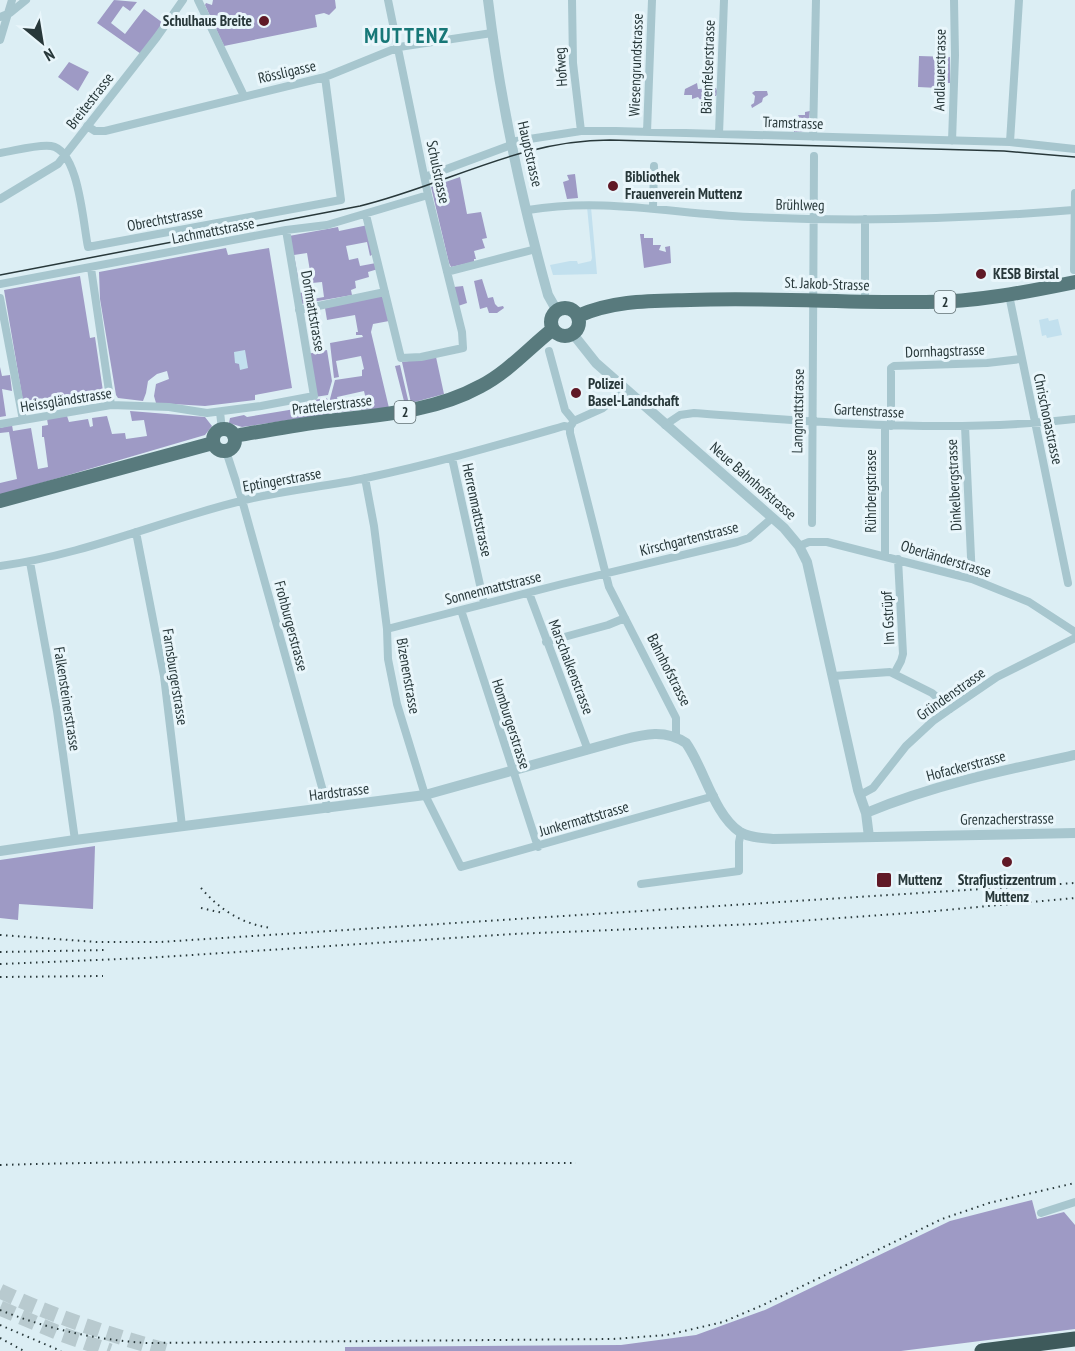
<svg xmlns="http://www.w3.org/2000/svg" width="1075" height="1351" font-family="'PT Sans Narrow',sans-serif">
<rect width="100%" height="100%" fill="#dceef4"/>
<path fill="#9e9ac5" d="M114,0L137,2L130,11L123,6L111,23L125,34L144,9L163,23L141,54L97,23Z
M213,0H335L336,8L329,15L324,13L315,15L317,27L224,46L205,5L206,3L212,5Z
M919,56L950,57V83H938V88L918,87Z
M69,62L89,72L78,91L58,77Z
M697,83L698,89L716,88L718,93L716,96H707L705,101L702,102L698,97L692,99V95H684L685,89Z
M755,91H767L768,95L763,98L762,102L752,108L751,105L754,103L755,96L752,93Z
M810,111L808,129L805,131L794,132V128L803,126L806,119H800L798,115H805V112Z
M575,174L578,198L567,199L563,182L569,180L567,175Z
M460,177L467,214L481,212L487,238L482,239L485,248L474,251L476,259H474V262L451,267L449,263L431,187Z
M368,225L373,254L370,256L367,242L346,246L349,260L358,258L360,266L376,263L378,269L368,272L369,277L355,281L356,288L351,290L352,295L301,304L299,293L305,292L307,300L324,297L322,282L312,283L307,253L294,255L298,277H297L289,236L338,227L339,231Z
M640,234H644V238H653V245H661L659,250L666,252L665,247L670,246L671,263L644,268Z
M226,248L228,255L269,248L292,388L255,395V400L205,406L156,403L154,396L156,384L169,379L167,371L157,374L148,381L146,393L143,401L118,398L116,395L100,299L99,272Z
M80,276L90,338L95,337L104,398L25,413L4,290Z
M482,279L488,298L493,297L495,304L498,307L503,306L504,308L497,313H489L487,307L480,309L474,281Z
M463,286L467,303L458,306L454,287Z
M380,295L385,300L389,321L373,324L371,332L389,408L361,410L360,406L367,404L364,391L337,397L340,408L356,407L357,410L333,413L330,399L335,380L362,376V370L364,369L361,356L336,361L339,377L334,378L330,343L363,337L362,335H356V332H358L355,315L327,320L325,308Z
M327,350L332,381L328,395L315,397L307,354Z
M436,357L444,394L411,403L402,362Z
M400,365L409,404L405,405L395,366Z
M0,367L2,376L10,375L12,391L2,389L6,416L0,417Z
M327,398L330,413L329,414L242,427L229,423L230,418L244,415L247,417L295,409L294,405C308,410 315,417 329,407L326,402C319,406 313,410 306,402L311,401L312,405H314L313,400Z
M130,411L205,417L212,426L205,435L0,495V483L17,479L9,432L0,433V428L12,425L13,431L31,428L38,469L48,467L44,437H42V426L48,425L47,419L67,416L69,422L88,419L90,427L93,426L92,418L107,416L112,434L125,433L126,439L147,436L144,420L132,421Z
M95,846L93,909L19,904L18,920L0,918V860Z
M1032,1200L1037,1219L1064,1212L1075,1225V1329L901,1351H345V1347L621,1345L696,1335L765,1310L950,1221Z"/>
<path fill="#c2e0ee" d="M587,207H591L597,274L553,275L550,265L570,261H577L578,264L591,261L592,258Z
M1048,318L1049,321L1058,319L1062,335L1047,338L1046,335L1042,336L1039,320Z
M245,350L248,368L240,370L239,364L235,363L234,352Z"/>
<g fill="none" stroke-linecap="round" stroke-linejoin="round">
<path stroke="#b8cacf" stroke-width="15" stroke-dasharray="15 8" stroke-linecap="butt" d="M0,1291C55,1317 110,1335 168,1351
M0,1308L61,1334L110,1351"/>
<path stroke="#a7c6ce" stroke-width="8" d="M198,0L244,96
M572,0L573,63L581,131
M0,17L10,13L26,0
M0,40L12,0
M87,126L95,131H105L325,77L399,47L492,33
M647,132L652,0
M719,134L724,0
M813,137L816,0
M952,141L955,55L954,0
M510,142L581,131H616L1010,142L1075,149
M1010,142L1019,0
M0,153C14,151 38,144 51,146C79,150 83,224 88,247L341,200L325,77
M425,177L511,145
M0,199L58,164L157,37L183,0
M653,207L654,166
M528,210C604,197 674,214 750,217C858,222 966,219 1073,210
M366,215L401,358L421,357L463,348L462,332L428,195L388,0
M865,219V302
M91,268L111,405
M1074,270L1075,193
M447,272L536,249
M0,284L286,230L327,225L428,195
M1009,295L1068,583
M0,298L23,420
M299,310L385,292
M549,351L565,410L574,421
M625,390L603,408L574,421L570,427V433L609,587L676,718V737
M220,412L222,430
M0,424L111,405L169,407L207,413L261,406L314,396L286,230
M665,425L680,415L694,413C821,422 948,434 1075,419
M885,426V555
M891,426V368L894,366L987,363L1021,359
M965,426L972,579
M226,451L242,500L328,809
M452,458L484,603
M365,478L374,526L387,629L388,659L397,704L425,795L461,867L714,796
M812,523L814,156
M136,532L164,676L182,826
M799,546L809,542H827L972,579L1029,602L1075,632
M30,562L57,711L75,840
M0,566C83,555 160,521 241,501C282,490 325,487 366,478C433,464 498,445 564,426L570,427
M529,593L588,750
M461,610L538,847
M387,629L562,584L737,542L749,538L772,518
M546,642L608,625L625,618
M894,674L901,661L903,654L898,559
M833,676L890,672L932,693L950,709
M860,795L873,788L906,746L933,721L950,709L997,677L1075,638
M641,884L739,871V842L741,832
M1041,1213L1075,1202"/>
<path stroke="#a7c6ce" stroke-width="10" d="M488,0C500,100 521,198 548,295L557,311
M573,334L596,363L784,528L799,546L807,562L858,790L866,813L869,837
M866,813C933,785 1005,770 1075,755
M0,851L75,840L425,795L622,740C645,734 665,729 686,743C704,768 714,815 740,832C750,838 762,838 773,839L1075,833"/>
<path stroke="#587a7d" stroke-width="14" d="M551 322a14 14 0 1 1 28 0a14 14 0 1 1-28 0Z
M578,316C614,300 651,301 690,300C769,297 847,303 926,302C976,302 1026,292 1075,282
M213 440a11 11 0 1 1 22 0a11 11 0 1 1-22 0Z
M234,436C263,431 291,426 320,422C375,415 432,413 481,386C508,372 529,348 553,329
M0,501L213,443"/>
<path stroke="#3e5a5b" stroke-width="15" d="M982,1351L1075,1339"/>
<path stroke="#28383a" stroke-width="1.5" d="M0,275L360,206C447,185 518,140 610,140L1004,151L1075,157"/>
<path stroke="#28383a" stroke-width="2" stroke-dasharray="1.5 4.5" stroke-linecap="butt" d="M201,888C220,910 242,924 271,928
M201,908L223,913
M0,935L97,942H160L1075,883
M0,952L108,950
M0,964L146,958L513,934L756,924L924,912L1075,898
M0,977L103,976
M0,1165C192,1159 384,1164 576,1163
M0,1310C48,1329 96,1340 147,1343L613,1339L667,1335L723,1322L763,1305L942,1219L989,1203L1075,1183
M0,1325L61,1351
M0,1338L24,1351"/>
</g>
<g fill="#601926" stroke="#e9f6fb" stroke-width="2">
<circle cx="264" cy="21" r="6"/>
<circle cx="613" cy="186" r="6"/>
<circle cx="981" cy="274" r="6"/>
<circle cx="576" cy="393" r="6"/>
<circle cx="1007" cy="862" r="6"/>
<rect x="876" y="872" width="16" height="16" rx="3"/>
</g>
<g text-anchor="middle" stroke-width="6" stroke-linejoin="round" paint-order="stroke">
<g fill="#e9f6fb" stroke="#627174" stroke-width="1.5">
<rect x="934.5" y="291" width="21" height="22" rx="4.5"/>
<rect x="394.5" y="401" width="21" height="22" rx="4.5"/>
</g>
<g font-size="14" font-weight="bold" fill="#28383a">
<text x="945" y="307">2</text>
<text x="405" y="417">2</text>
</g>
<g font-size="15" font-weight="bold" fill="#28383a" stroke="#e9f6fb" text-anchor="start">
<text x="252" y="26" text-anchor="end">Schulhaus Breite</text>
<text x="625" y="182">Bibliothek<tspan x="625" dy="17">Frauenverein Muttenz</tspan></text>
<text x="993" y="279">KESB Birstal</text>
<text x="588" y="389">Polizei<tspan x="588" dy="17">Basel-Landschaft</tspan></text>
<text x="898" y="885">Muttenz</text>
<text x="1007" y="885" text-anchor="middle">Strafjustizzentrum<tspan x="1007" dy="17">Muttenz</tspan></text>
</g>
<g font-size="15" fill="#28383a" stroke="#e9f6fb">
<text transform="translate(636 65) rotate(-88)" y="5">Wiesengrundstrasse</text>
<text transform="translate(561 67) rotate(-94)" y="5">Hofweg</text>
<text transform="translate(708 67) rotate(-88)" y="5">Bärenfelserstrasse</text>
<text transform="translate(940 70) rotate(-89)" y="5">Andlauerstrasse</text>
<text transform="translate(287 72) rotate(-13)" y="5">Rössligasse</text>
<text transform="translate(90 101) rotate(-52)" y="5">Breitestrasse</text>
<text transform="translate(793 123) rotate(2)" y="5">Tramstrasse</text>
<text transform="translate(530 154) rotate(77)" y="5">Hauptstrasse</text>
<text transform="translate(438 172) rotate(78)" y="5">Schulstrasse</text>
<text transform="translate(800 205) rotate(1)" y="5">Brühlweg</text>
<text transform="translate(165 219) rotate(-11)" y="5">Obrechtstrasse</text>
<text transform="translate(213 231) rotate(-11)" y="5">Lachmattstrasse</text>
<text transform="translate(827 284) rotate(2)" y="5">St. Jakob-Strasse</text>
<text transform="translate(313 311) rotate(80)" y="5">Dorfmattstrasse</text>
<text transform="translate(945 351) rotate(-2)" y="5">Dornhagstrasse</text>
<text transform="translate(66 400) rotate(-9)" y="5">Heissgländstrasse</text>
<text transform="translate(332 405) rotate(-7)" y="5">Prattelerstrasse</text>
<text transform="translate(798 411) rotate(-89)" y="5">Langmattstrasse</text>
<text transform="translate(869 411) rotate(3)" y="5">Gartenstrasse</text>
<text transform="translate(1048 419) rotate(78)" y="5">Chrischonastrasse</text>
<text transform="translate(282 480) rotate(-10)" y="5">Eptingerstrasse</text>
<text transform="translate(753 481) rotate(41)" y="5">Neue Bahnhofstrasse</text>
<text transform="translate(954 485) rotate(-93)" y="5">Dinkelbergstrasse</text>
<text transform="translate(871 491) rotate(-90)" y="5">Rührbergstrasse</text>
<text transform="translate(477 510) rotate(78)" y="5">Herrenmattstrasse</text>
<text transform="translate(689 539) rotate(-14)" y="5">Kirschgartenstrasse</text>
<text transform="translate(946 559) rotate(17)" y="5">Oberländerstrasse</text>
<text transform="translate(493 588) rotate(-14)" y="5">Sonnenmattstrasse</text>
<text transform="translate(888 618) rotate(-93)" y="5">Im Gstrüpf</text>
<text transform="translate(291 626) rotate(75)" y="5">Frohburgerstrasse</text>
<text transform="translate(571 667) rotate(69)" y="5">Marschalkenstrasse</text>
<text transform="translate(669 670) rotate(63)" y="5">Bahnhofstrasse</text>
<text transform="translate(408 676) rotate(80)" y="5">Bizenenstrasse</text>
<text transform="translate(175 677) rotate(81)" y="5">Farnsburgerstrasse</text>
<text transform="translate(951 694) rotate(-35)" y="5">Gründenstrasse</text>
<text transform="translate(67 699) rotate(81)" y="5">Falkensteinerstrasse</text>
<text transform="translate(511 724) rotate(72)" y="5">Homburgerstrasse</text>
<text transform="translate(966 766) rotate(-15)" y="5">Hofackerstrasse</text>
<text transform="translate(339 792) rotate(-7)" y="5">Hardstrasse</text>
<text transform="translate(584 819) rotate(-16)" y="5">Junkermattstrasse</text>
<text transform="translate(1007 819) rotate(-1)" y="5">Grenzacherstrasse</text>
</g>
<g font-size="21" font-weight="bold" letter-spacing="1.5" fill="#177777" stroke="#e9f6fb">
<text x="407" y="43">MUTTENZ</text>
</g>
</g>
<g transform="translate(42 42) rotate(150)" stroke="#e9f6fb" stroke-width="4.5" paint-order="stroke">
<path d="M0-4.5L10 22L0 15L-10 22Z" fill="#28383a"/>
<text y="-9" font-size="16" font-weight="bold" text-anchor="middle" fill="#28383a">N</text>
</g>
</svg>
